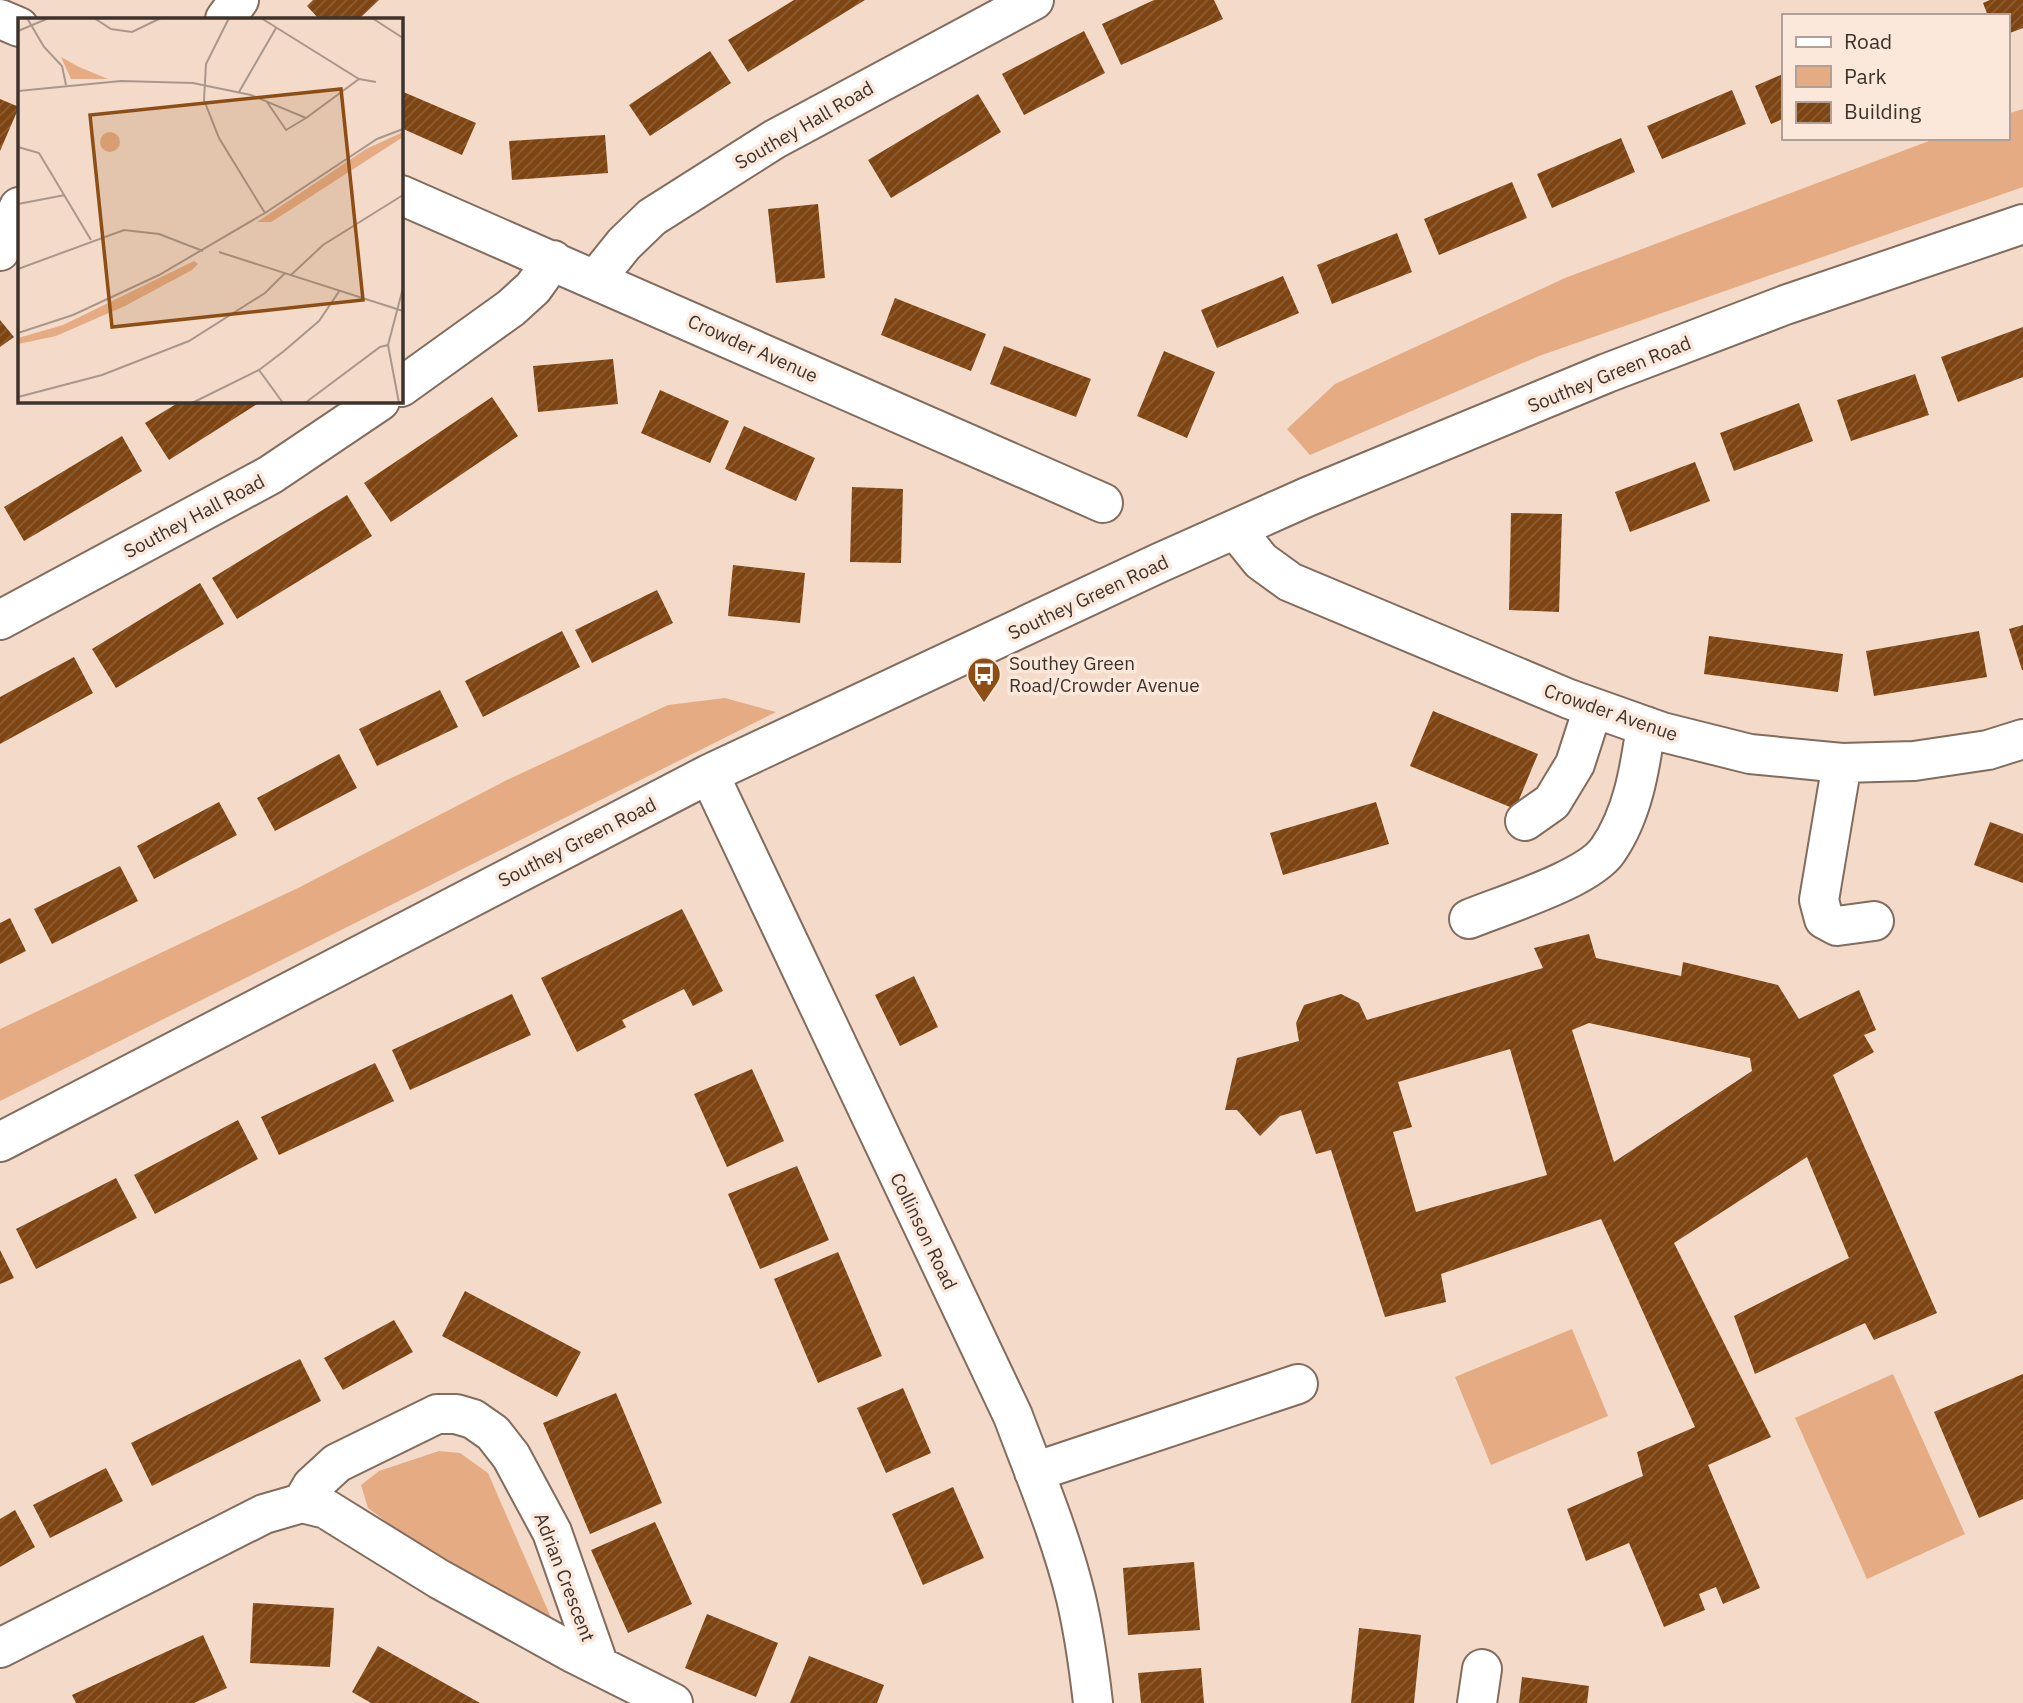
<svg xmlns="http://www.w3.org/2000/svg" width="2023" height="1703" font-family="'IBM Plex Sans',sans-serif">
<defs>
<pattern id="building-hatch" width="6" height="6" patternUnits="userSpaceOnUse" patternTransform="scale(1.75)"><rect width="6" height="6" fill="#7e4512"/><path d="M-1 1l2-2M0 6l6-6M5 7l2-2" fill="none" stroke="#8c5e35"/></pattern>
</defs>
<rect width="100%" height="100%" fill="#f3dac9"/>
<path fill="#e5ac83" d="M2023,109V187L1539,356L1310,455L1287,429L1335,384L1565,278L1937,138H2007V114Z
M725,698L776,712L0,1101V1029L298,888L507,780L668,705Z
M1572,1329L1608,1416L1491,1465L1455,1377Z
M1893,1374L1965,1534L1867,1579L1795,1418Z
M439,1451L460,1453L488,1473L553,1622L403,1534L368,1508L361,1485L379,1471Z"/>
<path fill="url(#building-hatch)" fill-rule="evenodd" d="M313,0H379L359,19H319L307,6Z
M794,0H865L748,72L728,40Z
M1154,0H1214L1223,19L1121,65L1102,24Z
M1990,0H2023V28L2007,34V16H1988L1983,3Z
M1084,31L1105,73L1024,115L1002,74Z
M710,51L731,83L650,136L629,105Z
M1783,74V119L1771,124L1755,86Z
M1732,90L1746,124L1662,159L1647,126Z
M401,91L476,123L462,155L401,128Z
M978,94L1001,132L891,198L868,160Z
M0,99L19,107L0,151Z
M605,135L608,173L512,180L509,141Z
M1621,138L1635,172L1552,208L1537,174Z
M1512,182L1527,218L1439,255L1424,219Z
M818,204L825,278L776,283L768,209Z
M1397,233L1412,272L1332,304L1317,265Z
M1283,276L1299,313L1217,348L1201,310Z
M895,298L986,334L971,371L881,335Z
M0,320L14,337L0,347Z
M2023,327V377L1958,402L1941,357Z
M1004,346L1091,379L1076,417L990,384Z
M1164,351L1215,372L1187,438L1137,416Z
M613,359L618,404L538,412L533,366Z
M1915,374L1929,415L1851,441L1837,400Z
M660,390L729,421L710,463L641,433Z
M492,397L518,436L391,522L364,483Z
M181,401H262L169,460L145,423Z
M1799,403L1813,441L1734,471L1720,433Z
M744,426L815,458L796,501L725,469Z
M122,436L142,471L24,541L4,507Z
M1695,462L1710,501L1630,532L1615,492Z
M852,487L903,489L901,563L850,562Z
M347,495L372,536L237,619L212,578Z
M1511,513L1562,514L1559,612L1509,610Z
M733,565L805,573L800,623L728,616Z
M200,583L224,624L116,688L92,649Z
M657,590L673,623L592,663L575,630Z
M2023,625V670H2022L2009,629Z
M562,631L580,667L483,717L465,681Z
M1979,631L1987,677L1874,696L1866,651Z
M1709,636L1843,654L1838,692L1704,674Z
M74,657L93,693L0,744V697Z
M440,690L458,727L377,766L359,729Z
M1433,711L1538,754L1515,809L1410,766Z
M339,754L357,788L275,831L257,798Z
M219,802L237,835L154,879L137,846Z
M1376,802L1389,844L1283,875L1270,833Z
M1990,822L2023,834V883L1974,865Z
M120,866L138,901L52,944L34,909Z
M682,909L723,991L693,1006L684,989L622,1020L626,1027L577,1052L541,978Z
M10,918L26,951L0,964V923Z
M1589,934L1596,958L1681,976L1683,962L1778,985L1799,1019L1859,990L1876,1030L1864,1035L1874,1052L1833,1075L1937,1313L1874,1340L1865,1323L1755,1374L1734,1316L1849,1258L1807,1157L1674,1243L1771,1437L1708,1465L1760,1588L1723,1604L1716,1587L1699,1594L1705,1610L1664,1627L1629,1543L1586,1561L1567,1509L1643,1476L1637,1452L1695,1427L1601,1219L1441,1274L1446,1302L1385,1317L1331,1150L1316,1154L1301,1110L1280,1116L1260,1136L1237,1110H1225L1237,1058L1299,1041L1296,1023L1304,1005L1341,994L1359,1003L1367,1020L1543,968L1534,948ZM1589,1023L1750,1058L1752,1071L1614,1162L1572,1030ZM1510,1049L1547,1175L1416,1212L1393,1132L1412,1127L1398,1082Z
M914,976L938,1027L900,1046L875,995Z
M512,994L531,1035L410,1090L392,1050Z
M375,1063L394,1101L279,1155L261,1117Z
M752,1069L784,1141L727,1167L694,1094Z
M238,1120L258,1159L155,1214L134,1175Z
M797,1166L829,1240L760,1269L728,1194Z
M116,1178L137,1218L36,1269L16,1229Z
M0,1250L14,1278L0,1284Z
M838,1252L882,1356L818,1383L774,1279Z
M465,1291L581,1352L557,1397L442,1336Z
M394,1320L413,1352L343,1390L324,1358Z
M300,1359L321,1401L152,1486L131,1443Z
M2023,1374V1499L1979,1518L1934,1412Z
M903,1388L931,1453L886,1473L857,1408Z
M616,1393L662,1503L590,1534L543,1423Z
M106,1468L123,1501L50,1538L33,1505Z
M953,1487L984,1558L923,1585L892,1514Z
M15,1510L35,1547L0,1567V1519Z
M655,1522L692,1604L628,1633L591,1550Z
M1194,1562L1200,1630L1128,1635L1123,1568Z
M253,1603L334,1608L330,1667L250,1663Z
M707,1614L778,1643L756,1697L685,1668Z
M1359,1628L1421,1635L1414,1703H1351Z
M203,1635L227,1688L194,1703H76L72,1695Z
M378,1646L480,1703H371L352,1692Z
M809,1656L884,1685L877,1703H790Z
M1201,1668L1204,1703H1141L1138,1673Z
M1522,1677L1589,1686L1587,1703H1519Z"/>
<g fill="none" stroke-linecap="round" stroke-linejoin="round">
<g stroke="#816c5d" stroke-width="42">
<path id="minor" d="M0,19L19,27
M225,19L239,0
M401,195L1103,503
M0,251L19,207
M596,279L624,244L652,217L775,139L1034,0
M401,387L511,308L533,288L553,260
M1236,530L1261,561L1290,582L1569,699L1662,732L1750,754L1842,763L1914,761L1988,750L2023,739
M0,620L270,475L380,401
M1842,763L1819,900L1824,919L1837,926L1874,921
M709,774L1013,1416C1035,1475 1061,1536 1076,1598C1084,1632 1089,1668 1093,1703
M1525,821L1552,802L1575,764L1593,708
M1469,919C1503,905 1589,879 1608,850C1633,814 1640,768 1646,726
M0,1142L709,774L1159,563L1307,497L1607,373L1785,305L2023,224
M1034,1472L1298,1384
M302,1503L312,1486L337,1463L437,1414H456L473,1419L493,1433L511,1456L552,1532L599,1666
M0,1648L264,1514L302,1503L326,1509L439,1579L575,1654L673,1703
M1477,1703L1482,1669"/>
</g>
<use href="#minor" stroke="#fff" stroke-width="38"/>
</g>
<defs>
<g id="bus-pin" transform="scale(1.75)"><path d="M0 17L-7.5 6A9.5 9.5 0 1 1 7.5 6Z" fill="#8d4e15" stroke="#fce8db"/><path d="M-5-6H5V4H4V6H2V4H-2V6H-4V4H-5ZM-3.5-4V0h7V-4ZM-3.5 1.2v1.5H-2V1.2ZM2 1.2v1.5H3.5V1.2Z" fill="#fff"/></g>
</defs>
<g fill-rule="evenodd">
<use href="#bus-pin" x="984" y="674"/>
</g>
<g text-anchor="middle" stroke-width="7" stroke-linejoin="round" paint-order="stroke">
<g font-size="19" fill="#3d332d" stroke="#fce8db">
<text transform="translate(804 125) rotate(-30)" y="7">Southey Hall Road</text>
<text transform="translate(753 348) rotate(24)" y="7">Crowder Avenue</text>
<text transform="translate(1609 374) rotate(-22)" y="7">Southey Green Road</text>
<text transform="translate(194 516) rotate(-28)" y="7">Southey Hall Road</text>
<text transform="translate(1088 597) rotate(-25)" y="7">Southey Green Road</text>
<text transform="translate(1611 712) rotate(19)" y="7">Crowder Avenue</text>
<text transform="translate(577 842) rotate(-27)" y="7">Southey Green Road</text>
<text transform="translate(924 1231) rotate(64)" y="7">Collinson Road</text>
<text transform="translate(565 1577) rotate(69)" y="7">Adrian Crescent</text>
</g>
<g font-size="19" fill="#3d332d" stroke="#fce8db" text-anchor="start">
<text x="1009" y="670">Southey Green<tspan x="1009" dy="22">Road/Crowder Avenue</tspan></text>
</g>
</g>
<g transform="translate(18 18)">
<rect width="385" height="385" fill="#f3dac9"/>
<path d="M43,39L61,49L90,61H53ZM385,114V119L272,192L253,204H239L348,131ZM82 124a10 10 0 1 1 20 0a10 10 0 1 1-20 0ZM176,243L180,246L174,252L107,288L38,318L0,326V320L45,307Z" fill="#e5ac83"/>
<path fill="none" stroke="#aa978b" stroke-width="2" d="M9,0L26,29L44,48L48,67M76,0L93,11L114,14L143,0M211,0L188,46L186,82L201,120L247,195M243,0L341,61L358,64M354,0L385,20M0,13L31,0M0,73L103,63L175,65L233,77L288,100L341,61M221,74L258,10M249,84L268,112L288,100M0,129L21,135L73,222M0,186L47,177M201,234L385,293M0,251L106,212L141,216L185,233M273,257L305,227L385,177M0,315L55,297L141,257L247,195L359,121L385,111M241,352L265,385M0,379L84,357L171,323L247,275L267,255M174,385L241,352L266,333L301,303L322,272M287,385L362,329L370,327M381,385L370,327L385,270"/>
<path fill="#8d4e15" fill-opacity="0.15" stroke="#8d4e15" stroke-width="3.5" d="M323,71L345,282L94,309L72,97Z"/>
<rect width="385" height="385" fill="none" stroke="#3d332d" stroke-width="3.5"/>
</g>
<rect x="1782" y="14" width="228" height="126" fill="#fce8db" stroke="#b0a095" stroke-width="2"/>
<rect x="1796" y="37" width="35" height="10" fill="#ffffff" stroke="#b0a095" stroke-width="2"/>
<text x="1844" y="49" font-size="21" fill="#3d332d">Road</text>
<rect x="1796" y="66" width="35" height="21" fill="#e5ac83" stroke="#b0a095" stroke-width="2"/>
<text x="1844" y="84" font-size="21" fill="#3d332d">Park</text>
<rect x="1796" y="102" width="35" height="21" fill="url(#building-hatch)" stroke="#b0a095" stroke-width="2"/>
<text x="1844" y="119" font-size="21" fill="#3d332d">Building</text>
</svg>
